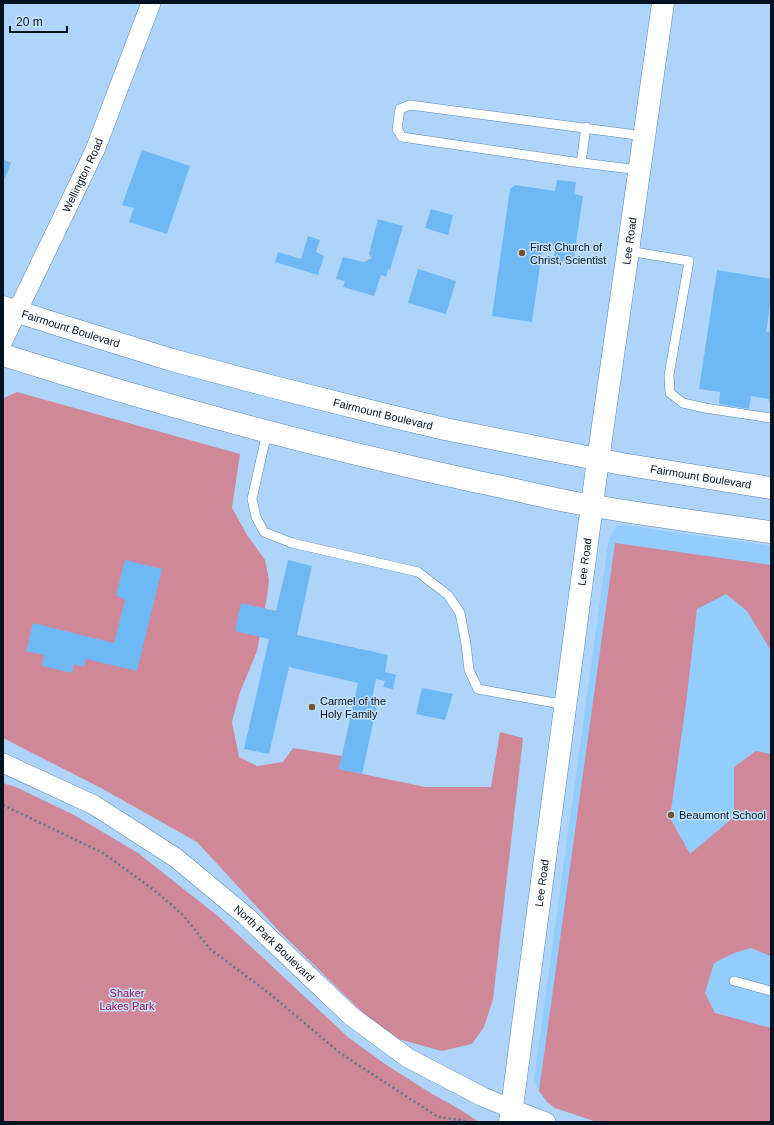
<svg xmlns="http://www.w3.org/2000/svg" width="774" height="1125" font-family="Arial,sans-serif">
<rect width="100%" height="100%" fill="#aed5f9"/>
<path fill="#93ccfe" d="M622,525L771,546V1122H597L555,1108L547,1102L539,1091L534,1079L607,550L609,538L613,531L615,528Z"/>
<path fill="#d08797" d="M17,392L240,454L232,508L247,535L265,560L269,580L267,597L257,651L240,692L232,722L239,757L257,766L283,762L293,748L342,756L339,769L425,787H491L500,732L523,738L493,999L484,1027L472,1044L442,1051L387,1036L279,931L197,842L101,788L3,738V400L4,398Z
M615,543L771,565V651L747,611L726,594L697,609L686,703L670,818L690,854L734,817V767L756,751L771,754V956L751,948L734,953L714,963L705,993L715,1013L771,1028V1122H597L555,1108L547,1102L539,1091Z
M3,783L18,788L74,815L138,853L219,917L349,1038L385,1064L432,1094L461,1110L479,1122H3Z"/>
<path fill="#6eb8f6" d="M142,150L190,166L167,234L129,222L134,208L122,205Z
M3,159L11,163L3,183Z
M557,180L576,182L574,194L583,196L573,263L553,260L556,247L543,245L532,322L492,316L510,189L515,185L555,191Z
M431,209L453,215L448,235L425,228Z
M378,219L403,226L390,270L388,269L386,277L381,275L374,296L343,287L345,281L336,279L343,257L364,262L372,258L369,254Z
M308,236L320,240L316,252L324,256L318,275L275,262L278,252L301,259Z
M418,269L456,281L446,314L408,303Z
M717,270L771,279V301L766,332H771V402H769V399L751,396L749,409L719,404L720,392L699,389Z
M125,560L162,569L137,671L86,659L84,667L74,664L72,673L42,666L44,655L26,651L33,623L114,643L125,600L116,595Z
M288,560L312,566L297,635L388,655L385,672L396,675L393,689L383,687L385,681L376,679L372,699L378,700L362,774L339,769L358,683L289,667L269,754L244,749L269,639L235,631L241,603L276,611Z
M422,688L453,694L445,720L416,714Z"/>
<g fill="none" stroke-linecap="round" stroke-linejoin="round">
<g stroke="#5787b0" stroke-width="10">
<path id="lane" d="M581,163L586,127
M640,170L574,162L402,137L397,129L400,109L410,105L644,136
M628,251L689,261L669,375L670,393L683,403L705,408L771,418
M267,432L252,499L256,517L264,532L292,543L418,572L448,595L460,613L466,644L469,670L478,689L566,705
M734,981L771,991"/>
</g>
<g stroke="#5787b0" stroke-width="20">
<g id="street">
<path id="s1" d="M3,341L95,150L151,3"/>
<path id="s2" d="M3,763L94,805L176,858L246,916L351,1016L408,1058L483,1097L512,1109L546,1122"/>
</g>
</g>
<g stroke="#5787b0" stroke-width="23">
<g id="secondary">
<path id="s3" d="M3,307L59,325L172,360L270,386L382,414L445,429L622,464L771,488"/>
<path d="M3,355C159,405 318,447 478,482C509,488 540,496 571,502C637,514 704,523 771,532"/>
<path id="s4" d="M510,1122L598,460L628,251L663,3"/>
</g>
</g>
<path stroke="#59758f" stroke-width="2.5" stroke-dasharray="2 3" stroke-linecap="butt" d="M3,805L103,853L154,890L183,915L210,949L270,994L340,1053L438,1117L461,1120L466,1122"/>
<use href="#lane" stroke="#fff" stroke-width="9"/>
<use href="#street" stroke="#fff" stroke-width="19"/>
<use href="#secondary" stroke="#fff" stroke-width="22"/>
</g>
<g fill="#76522c" stroke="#c4e1fc" stroke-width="1.5">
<circle cx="522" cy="253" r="4"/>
<circle cx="312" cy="707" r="4"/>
<circle cx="671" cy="815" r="4"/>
</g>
<g text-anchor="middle" stroke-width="3" stroke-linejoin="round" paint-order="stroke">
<g font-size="11" fill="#011221" stroke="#c4e1fc">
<text dy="4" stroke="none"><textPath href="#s1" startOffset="184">Wellington Road</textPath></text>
<text dy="4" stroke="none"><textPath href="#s4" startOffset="889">Lee Road</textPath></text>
<text dy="4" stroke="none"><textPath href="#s3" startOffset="71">Fairmount Boulevard</textPath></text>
<text dy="4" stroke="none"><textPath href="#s3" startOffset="395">Fairmount Boulevard</textPath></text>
<text dy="4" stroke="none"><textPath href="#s3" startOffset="719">Fairmount Boulevard</textPath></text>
<text dy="4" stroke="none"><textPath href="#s4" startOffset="565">Lee Road</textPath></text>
<text dy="4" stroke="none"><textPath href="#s4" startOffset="241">Lee Road</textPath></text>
<text dy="4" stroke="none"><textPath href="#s2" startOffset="328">North Park Boulevard</textPath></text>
</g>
<g font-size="11" fill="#011221" stroke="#c4e1fc" text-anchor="start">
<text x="530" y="251">First Church of<tspan x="530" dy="13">Christ, Scientist</tspan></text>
<text x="320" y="705">Carmel of the<tspan x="320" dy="13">Holy Family</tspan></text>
<text x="679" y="819">Beaumont School</text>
</g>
<g font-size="11" fill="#9f0f49" stroke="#c4e1fc">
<text x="127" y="997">Shaker<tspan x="127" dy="13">Lakes Park</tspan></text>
</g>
</g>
<rect width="774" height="1125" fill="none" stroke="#011221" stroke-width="8"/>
<path d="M10 26v6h57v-6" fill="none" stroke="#011221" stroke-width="2"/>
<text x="16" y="26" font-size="12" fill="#011221" stroke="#c4e1fc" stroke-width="3" paint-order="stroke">20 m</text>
</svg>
